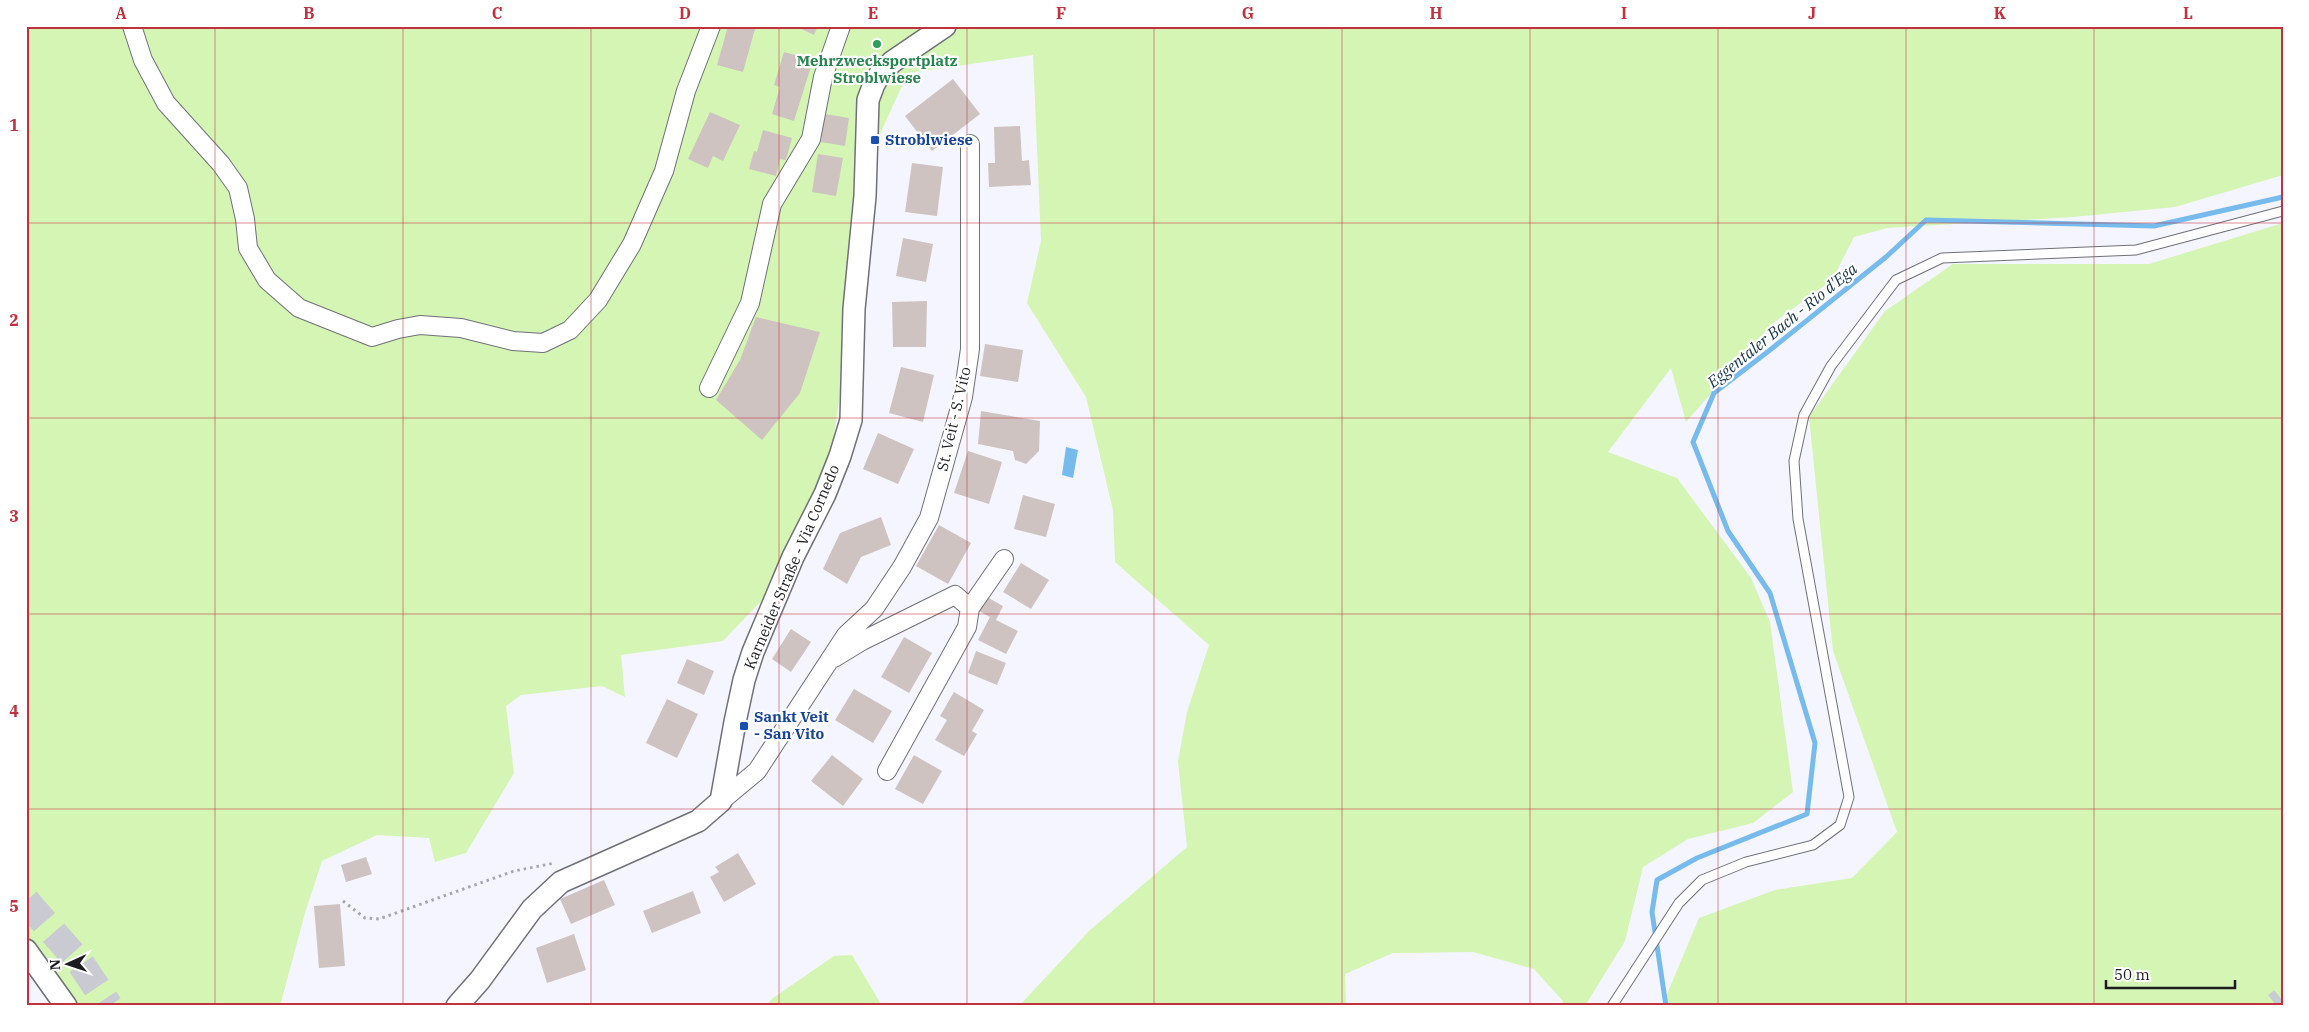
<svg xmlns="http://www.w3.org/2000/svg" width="2309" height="1032" font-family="'IBM Plex Serif',serif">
<rect width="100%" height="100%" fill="#f4f5fe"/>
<path fill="#d4f5b4" d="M26,26H2283V175L2175,207L2073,217L1887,228L1854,237L1832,280L1772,324L1686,422L1671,368L1608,452L1677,478L1751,578L1770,622L1793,792L1753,823L1688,839L1643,867L1625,941L1585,1006H1561L1563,1001L1534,969L1473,952L1393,953L1345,974L1346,1006H1019L1089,931L1187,847L1178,761L1187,712L1209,645L1115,562L1113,510L1086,397L1027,303L1041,241L1033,55L908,73L867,162L855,296L825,494L771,591L723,641L621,655L625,697L602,686L521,695L506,706L514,773L466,853L435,862L429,838L377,835L322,861L305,913L280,1006H54L26,964Z
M2283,223V1006H1662L1699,918L1775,890L1852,878L1897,832L1833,651L1809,417L1885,311L1953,264H2149Z
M852,955L882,1006H766L773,998L834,956Z"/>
<path fill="#77bbed" d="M1066,447L1078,450L1073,478L1062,475Z"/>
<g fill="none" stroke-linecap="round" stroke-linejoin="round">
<path stroke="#77bbed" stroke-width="5" d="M1666,1006L1652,912L1657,880L1697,858L1807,814L1815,743L1770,593L1728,531L1693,442L1714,393L1770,350L1886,257L1926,220L2154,226L2283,197"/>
</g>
<path fill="#cec3c0" d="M728,26H746L755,29L743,72L717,65Z
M795,26H818L814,35Z
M784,52L813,60L794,121L772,114L780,87L774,85Z
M953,79L980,114L932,151L905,116Z
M710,112L740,125L723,161L713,156L708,168L688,159Z
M825,114L849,118L845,146L821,142Z
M1020,126L1022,161L1029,160L1031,185L989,187L988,163H995L994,127Z
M763,130L792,138L786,160L780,159L776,176L749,169L754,151L757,152Z
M818,154L843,158L836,196L812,192Z
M912,163L943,167L937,216L905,212Z
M903,238L933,244L926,282L896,276Z
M927,301L926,347H893L892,302Z
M756,317L820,332L800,393L762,440L716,400L740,360Z
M985,344L1023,350L1018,382L980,376Z
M901,367L934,375L923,422L889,413Z
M981,411L1040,421L1039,451L1026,464L1015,460L1013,451L978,444Z
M878,433L914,449L898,484L863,469Z
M968,451L1002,462L989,504L954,493Z
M1023,495L1055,504L1046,537L1014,529Z
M881,517L891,545L861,557L847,584L823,569L840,533Z
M939,525L971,543L948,584L916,566Z
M1021,563L1049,580L1031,609L1003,592Z
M987,597L1003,606L996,620L1018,631L1006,654L978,640L990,617L979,611Z
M791,629L811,642L791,672L772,659Z
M904,637L932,653L909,693L881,677Z
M976,651L1006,663L997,685L968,673Z
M687,659L714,671L704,695L677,683Z
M854,689L892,711L873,743L835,720Z
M954,692L984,710L972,731L977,734L964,756L935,740L947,720L940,716Z
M667,699L698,714L677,758L646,743Z
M832,755L863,779L843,806L811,781Z
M914,755L942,771L923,804L895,789Z
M738,853L756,884L724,902L710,877L719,872L715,867Z
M366,857L372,874L346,882L341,865Z
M604,880L615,905L571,924L560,899Z
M693,891L701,913L652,933L643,911Z
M340,904L345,966L319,968L314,906Z
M574,934L586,970L547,983L536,948Z"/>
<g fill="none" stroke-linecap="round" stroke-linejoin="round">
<path stroke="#c9cad2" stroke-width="28" stroke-dasharray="28 14" stroke-linecap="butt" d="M26,901L81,964L109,1006
M2277,1006L2283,1001"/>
<g stroke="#707078" stroke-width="11">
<path id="service" d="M1612,1006L1679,903L1702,880L1746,862L1813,845L1840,825L1849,797L1798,519L1794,461L1804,415L1831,366L1896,280L1942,258L2136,250L2283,211"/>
</g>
<g stroke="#707078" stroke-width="20">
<path id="minor" d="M132,26L143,60L166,103L221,164L238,188L245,219L248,248L267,280L299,308L372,337L398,329L420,325L461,328L513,341L543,343L570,330L598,300L632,244L664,171L686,91L711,26
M709,388L750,303L772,204L811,139L823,77L841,26
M970,608L1004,559
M834,658L862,641L955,595L970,608L967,627L887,771
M721,801L757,771L846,635L874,609L902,567L929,518L963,397L970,349V144"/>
</g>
<g stroke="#707078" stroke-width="24">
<path id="tertiary" d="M26,950L66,1006
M457,1006L480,980L532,909L561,882L698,821L721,801L735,722L744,680L753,652L793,557L825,494L840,456L851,420L854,309L865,196L868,100L874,84L880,74L892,62L945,26"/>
</g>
<path stroke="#a6a6ae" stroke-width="3" stroke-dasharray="2.5 4" stroke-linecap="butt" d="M343,901L365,918L379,919L514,871L555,863"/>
<use href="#service" stroke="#fff" stroke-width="9"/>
<use href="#minor" stroke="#fff" stroke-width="18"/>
<use href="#tertiary" stroke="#fff" stroke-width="21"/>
</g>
<path fill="none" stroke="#c1313e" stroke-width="1" stroke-opacity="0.55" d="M215,26V1006M403,26V1006M591,26V1006M779,26V1006M967,26V1006M1154,26V1006M1342,26V1006M1530,26V1006M1718,26V1006M1906,26V1006M2094,26V1006M26,223H2283M26,418H2283M26,614H2283M26,809H2283"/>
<circle fill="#2e9e5b" stroke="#fff" stroke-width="2" cx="877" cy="44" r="5"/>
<g fill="#1a4fb4" stroke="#fff" stroke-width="2">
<rect x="870" y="135" width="10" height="10" rx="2.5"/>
<rect x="739" y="721" width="10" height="10" rx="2.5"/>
</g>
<g text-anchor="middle" stroke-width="4.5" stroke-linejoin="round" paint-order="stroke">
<g font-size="15" font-weight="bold" fill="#27864d" stroke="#fff">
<text x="877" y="66">Mehrzwecksportplatz<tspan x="877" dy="17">Stroblwiese</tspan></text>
</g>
<g font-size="15" font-weight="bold" fill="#164399" stroke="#fff" text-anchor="start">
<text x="885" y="145">Stroblwiese</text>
<text x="754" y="722">Sankt Veit<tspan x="754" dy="17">- San Vito</tspan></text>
</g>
<g font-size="15" fill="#1d1d21" stroke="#fff">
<text transform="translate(954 419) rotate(-77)" y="5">St. Veit - S. Vito</text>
<text transform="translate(792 567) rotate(-67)" y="5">Karneider Straße - Via Cornedo</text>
</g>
<g font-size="16" font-style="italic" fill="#153348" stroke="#fff">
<text transform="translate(1782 325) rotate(-39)" y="6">Eggentaler Bach - Rio d'Ega</text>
</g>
</g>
<rect width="2309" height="1032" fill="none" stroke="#ffffff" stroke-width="55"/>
<g transform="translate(68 964) rotate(267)" stroke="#ffffff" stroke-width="4" paint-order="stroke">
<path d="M0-4L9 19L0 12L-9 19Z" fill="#1d1d21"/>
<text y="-8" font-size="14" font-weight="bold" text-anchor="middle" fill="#1d1d21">N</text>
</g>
<path d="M2106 980v8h129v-8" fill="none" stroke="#1d1d21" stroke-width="2.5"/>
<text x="2114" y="980" font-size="15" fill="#1d1d21" stroke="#ffffff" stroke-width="4" paint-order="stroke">50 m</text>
<rect x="28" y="28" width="2254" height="976" fill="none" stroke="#c1313e" stroke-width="2"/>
<g font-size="16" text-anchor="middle" font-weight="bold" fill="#c1313e">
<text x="121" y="19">A</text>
<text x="309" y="19">B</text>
<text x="497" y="19">C</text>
<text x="685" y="19">D</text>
<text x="873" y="19">E</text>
<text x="1061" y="19">F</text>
<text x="1248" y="19">G</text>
<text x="1436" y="19">H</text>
<text x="1624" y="19">I</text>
<text x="1812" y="19">J</text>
<text x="2000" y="19">K</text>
<text x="2188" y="19">L</text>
<text x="14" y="131">1</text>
<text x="14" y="326">2</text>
<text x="14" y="522">3</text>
<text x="14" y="717">4</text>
<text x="14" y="912">5</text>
</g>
</svg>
